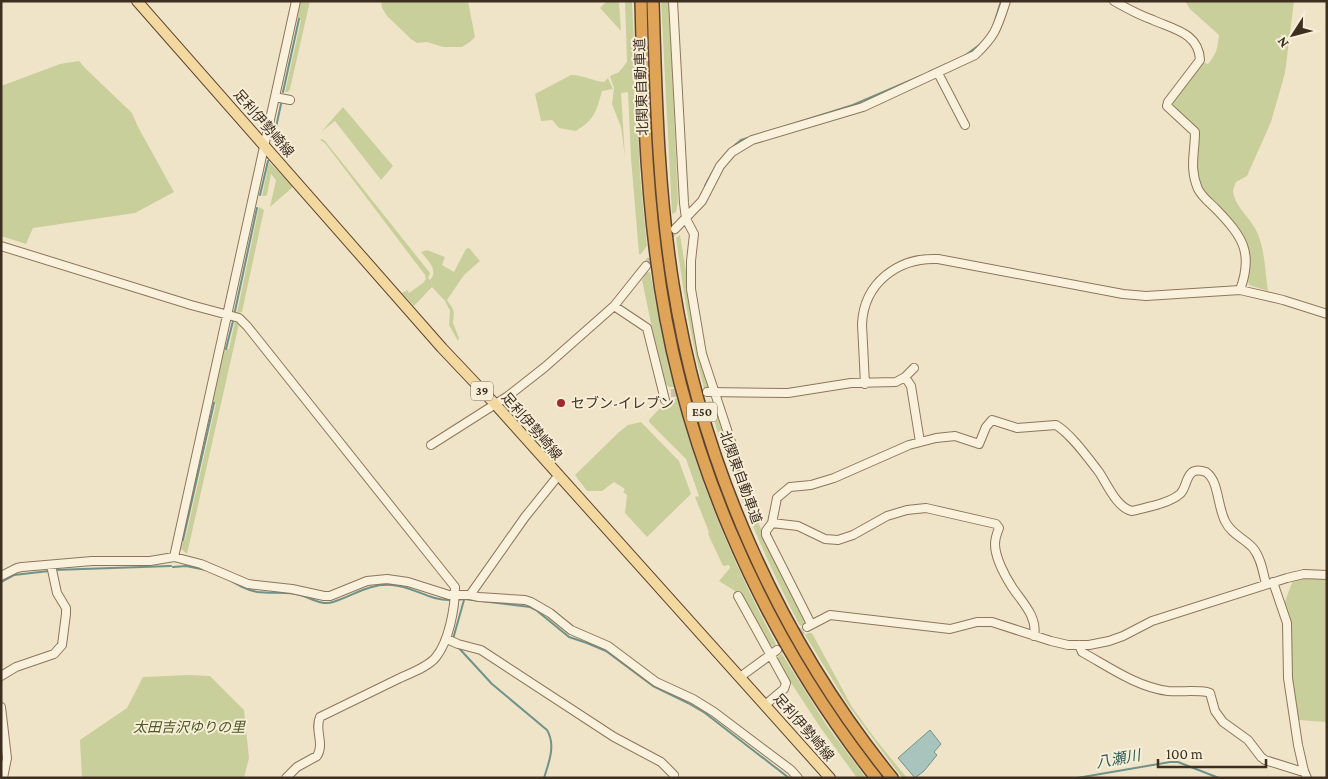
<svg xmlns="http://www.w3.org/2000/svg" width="1328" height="779" font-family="'Crimson Pro','Noto Sans JP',serif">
<rect width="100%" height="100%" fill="#f0e4c8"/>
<path fill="#c9cf9b" d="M301,1H310L290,89L288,92H285L301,20L297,18Z
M381,1H468L475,37L470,42L462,47H443L427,42L417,43L411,39L387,16L382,8Z
M607,1H619L621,31L600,8Z
M625,1H632L640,175L647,246L641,254H639L631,158L628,92L621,93L625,157L621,127L612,104L614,88L610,76L619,72L627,62Z
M661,1H669L678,201L676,212L672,214Z
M1185,1H1294L1285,73L1271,122L1247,176L1236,182L1233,190C1234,206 1249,216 1256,230C1265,248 1265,271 1268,291L1249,285L1248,281L1249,258L1247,242L1239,230L1200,189L1192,160L1199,133L1197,128L1172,104L1202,62L1208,64C1216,55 1218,47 1219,35L1190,9Z
M79,61L85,68L132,113L138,127L174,192L135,213L33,228L26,244L1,236V86L60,64Z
M571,75C584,75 592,81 604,82L608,78L613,89L602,91C596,112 595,119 576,131L559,128L552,120L541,121L535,94Z
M343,107L393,166L381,180L335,121L322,131Z
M322,139L325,141L430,273L428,278L430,280C439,270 428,261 421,252L427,250L445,257L442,265L454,272L466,249L469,248L480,261L464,275L447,300L453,309L454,314L453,323L459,338L458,341L449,325L450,311L445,301L432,287L414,306L402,293L407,290L409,293L423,283L426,279L425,275L325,143L320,140Z
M269,162L293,187L270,207L276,180L271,174L267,195L265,196H262Z
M259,207L264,210L242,312L237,313Z
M680,235L701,362L709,388H704C690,338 683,288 676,238Z
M650,272L663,339L674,387H669L663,381L642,280L646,273Z
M235,321L239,324L187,554L180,548L181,539L185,540L216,404L212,403L223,348L229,349Z
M677,398C700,484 734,566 776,644L774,646L769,645L743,596L719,581L730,568L729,565L723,566L708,534L709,532L695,497L699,496L686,459L649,422V420L661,407L670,406L672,400Z
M708,401H710L715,404C738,480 769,551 804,621L803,625L800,626C762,553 731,479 708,401Z
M641,422L679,461L691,494L647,537L625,513L627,495L623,492L625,489L614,482L602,491H587L575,475L619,432L628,425Z
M1315,577L1327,579V722L1298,720L1291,678L1284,604L1293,580Z
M808,633H812L852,707L876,740L907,778H902L848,705L805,635Z
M782,654L827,726L866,778H857L820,727L778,663V656Z
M189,675L210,676L244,710L249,758L244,778H82L80,740L127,708L143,677Z"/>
<path fill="#a9c4bc" stroke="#6f938a" d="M930,730L941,744L934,752L937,755L924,771L915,778L898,758Z"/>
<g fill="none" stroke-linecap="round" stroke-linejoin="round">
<path stroke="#6f938a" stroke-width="2" d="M993,27L1001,1
M929,72L963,57L982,43
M283,92L299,19
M273,141L281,104
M705,186C714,167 724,153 741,140L853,105L923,75
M260,195L268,161
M235,311L257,208
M226,349L233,321
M183,540L214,403
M173,567L186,566L206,570
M54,570L171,566
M226,578C236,584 246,590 258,592C272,594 287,591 300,595C311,598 322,606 333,602C353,596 369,583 392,585C412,586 430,601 451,600
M1,582L14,575L49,571
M456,600L464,599L530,607L536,610L569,637L587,643L606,651L653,686L688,703L705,713L789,778
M453,639L464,600
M457,646L492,684L547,730C556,745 549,762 544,778
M1,752V763
M1077,778L1170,762H1178L1219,778"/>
<path stroke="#ccc0a6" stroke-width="8" stroke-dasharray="8 4" stroke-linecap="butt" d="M646,266L675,229
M671,393L699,392
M777,650L807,627"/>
<g stroke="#8d765c" stroke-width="10">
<path id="minor" d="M673,1L684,203L686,219L694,234L691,261V289L702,354L739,466
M1114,1C1126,8 1139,15 1153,20C1173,29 1199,33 1200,60L1168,102L1167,106L1195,132C1195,153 1189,168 1198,189C1202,197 1210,203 1216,209C1242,236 1254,252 1240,290
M938,73L965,125
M275,97L290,100
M675,229L702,201L720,166L732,152L752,140L863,107L975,55C996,35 997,28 1006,1
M1,246L191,305L232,316L239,318L247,326L455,587C455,608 449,641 436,657C428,667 411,673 400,678C373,691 347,704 320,717C314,730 325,743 317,756L297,767L286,778
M614,306L647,328L665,400
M905,377L911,386L920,442
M865,384L862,324C864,283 898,257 938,259L1123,294L1146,296L1240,290L1283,300L1327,314
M707,392L788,393L851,383L896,382L905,377L914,368
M431,445L508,396L545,367L614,306L646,266
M772,523L798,526L825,539L838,540L853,535L887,516L907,510L926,508L996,524L999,528C997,533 995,538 995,544C995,557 1005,576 1012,587C1022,602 1038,617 1034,636
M174,557L296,1
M1,576L17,568L22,567L92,561H150L174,557L201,564L248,584L292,589L324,596H330L367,581L387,579L408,582L449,595H470L479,597L525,600L531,602L550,613L571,630L608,646L656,682L693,699L714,712L791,770L798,778
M1273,582L1287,623L1288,678L1298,745L1304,771L1307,778
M470,595L525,517L558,476
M738,596L786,683L784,689L765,705
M811,624L766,535V531L772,523L777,498L790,487L811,485L834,478L909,445L936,438L955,436L979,444L986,427L992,420L1017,428L1056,425C1071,434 1088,458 1099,472C1107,484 1117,508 1132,511C1147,507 1168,504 1180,494C1189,486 1184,465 1206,472C1219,481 1217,505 1225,521C1231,534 1244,538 1253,548C1261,558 1263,572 1266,584
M807,627L830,615L950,629L977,622H992L1051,641L1068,645H1089L1109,641L1123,636L1152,621L1287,578L1304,574L1327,575
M447,639L458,644L481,650L614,737L661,762L674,775
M1079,645L1082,652C1109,667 1137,687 1168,691C1181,692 1194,690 1207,692L1210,693L1215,711L1223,722L1248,740L1261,757L1265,760L1300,771H1304
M1,676L16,667L54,654L62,645L66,614V608L57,593L51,565
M740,677L777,650
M1,707L7,758L3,778"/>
</g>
<g stroke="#5b4430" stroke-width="12">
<path id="major" d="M137,1L442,348L495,404L830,778"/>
</g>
<g stroke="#5b4430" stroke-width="14">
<path id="highway" d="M641,1C643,86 645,170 656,255C679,444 758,628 876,778
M653,1C656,96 658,190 673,284C701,463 778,637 892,778"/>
</g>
<use href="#minor" stroke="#faf1dc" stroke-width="8"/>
<use href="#major" stroke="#f3d9a0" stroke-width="10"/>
<use href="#highway" stroke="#e0a458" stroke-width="11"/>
</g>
<circle fill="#9e2a2b" stroke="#f7eed8" stroke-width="2" cx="561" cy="403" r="5"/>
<g text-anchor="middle" stroke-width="4" stroke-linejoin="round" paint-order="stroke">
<g fill="#f7eed8" stroke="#756857" stroke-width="1">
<rect x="471" y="381.5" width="22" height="19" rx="4"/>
<rect x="687" y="402.5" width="30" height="19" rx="4"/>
</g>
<g font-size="12" font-weight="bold" fill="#3d2e20">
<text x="482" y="395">39</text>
<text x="702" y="416">E50</text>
</g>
<g font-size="14" fill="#3d2e20" stroke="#f7eed8">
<text transform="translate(641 87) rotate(-92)" y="5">北関東自動車道</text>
<text transform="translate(264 123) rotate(49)" y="5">足利伊勢崎線</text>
<text transform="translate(532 426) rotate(49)" y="5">足利伊勢崎線</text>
<text transform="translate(741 477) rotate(70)" y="5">北関東自動車道</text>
<text transform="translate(804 727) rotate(49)" y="5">足利伊勢崎線</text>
</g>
<g font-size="14" fill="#3d2e20" stroke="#f7eed8" text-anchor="start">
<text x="571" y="408">セブン-イレブン</text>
</g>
<g font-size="14" font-style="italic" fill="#4d5a26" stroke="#f7eed8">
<text x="189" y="732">太田吉沢ゆりの里</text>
</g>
<g font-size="15" font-style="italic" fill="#2f5d5a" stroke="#f7eed8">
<text transform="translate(1118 759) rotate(-10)" y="5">八瀬川</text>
</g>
</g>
<rect width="1328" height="779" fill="none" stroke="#3d2e20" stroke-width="5"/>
<g transform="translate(1293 35) rotate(234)" stroke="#f7eed8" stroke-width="4" paint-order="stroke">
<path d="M0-4L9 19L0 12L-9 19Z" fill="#3d2e20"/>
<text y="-8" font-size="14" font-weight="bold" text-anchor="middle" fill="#3d2e20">N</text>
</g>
<path d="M1158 759v8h108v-8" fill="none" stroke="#3d2e20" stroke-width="2.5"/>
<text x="1166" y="759" font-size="15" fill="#3d2e20" stroke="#f7eed8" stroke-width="4" paint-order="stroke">100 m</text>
</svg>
